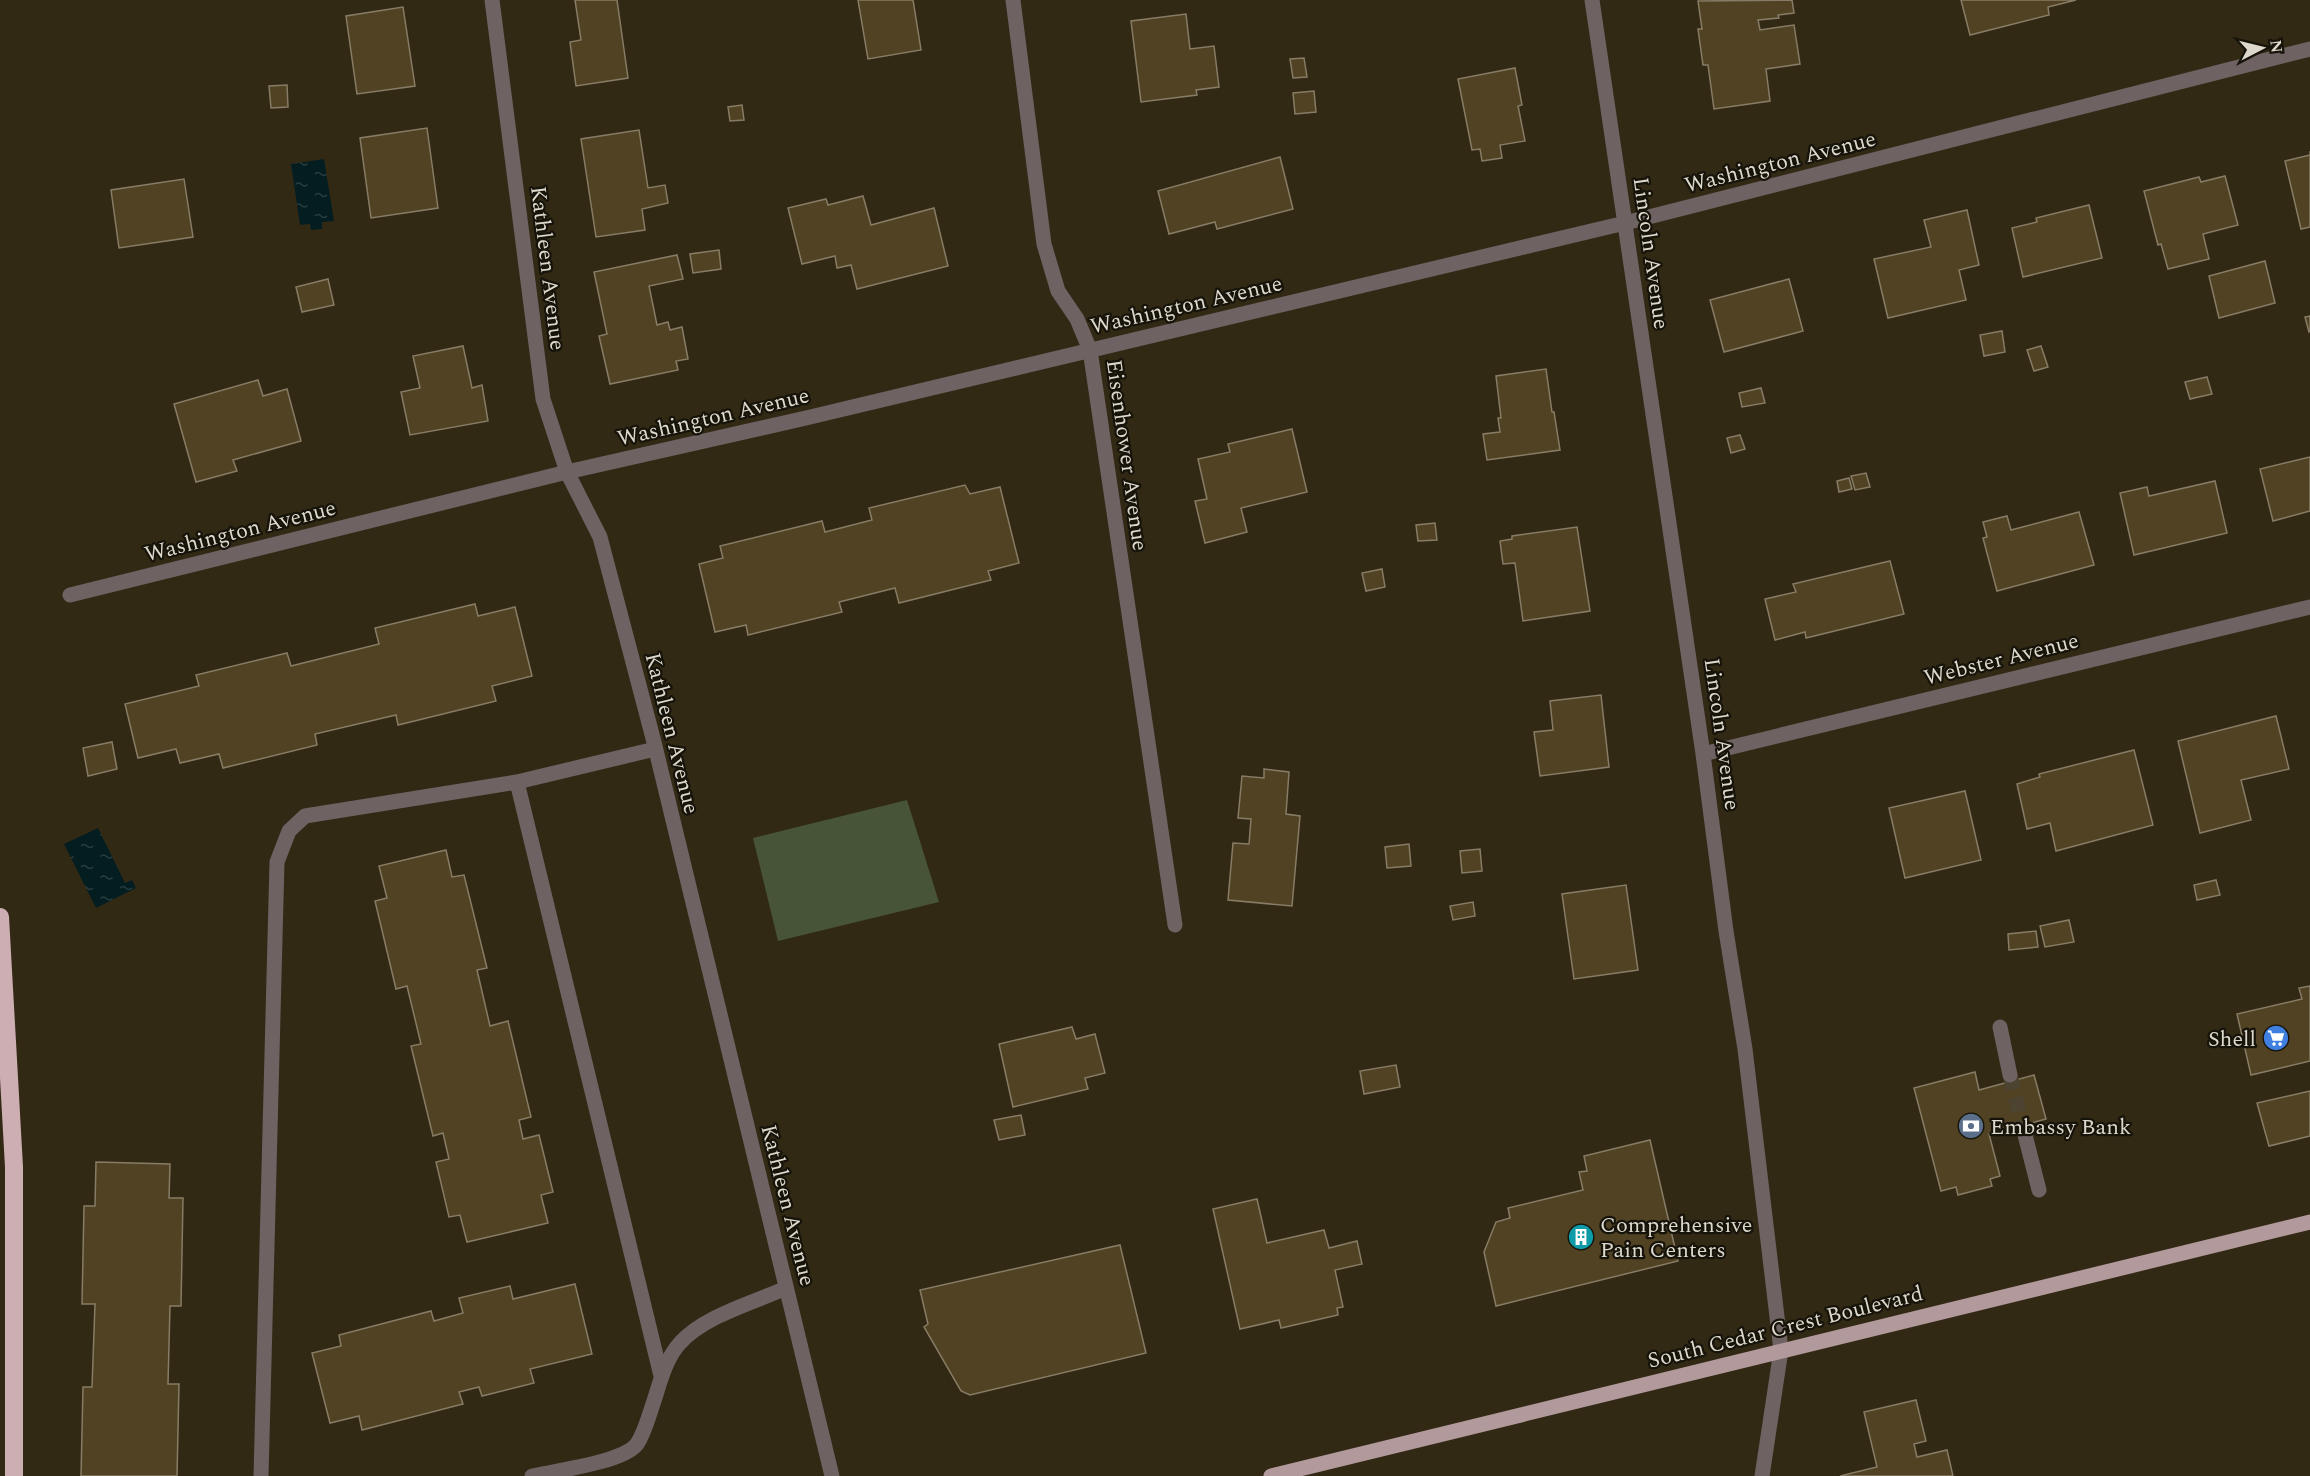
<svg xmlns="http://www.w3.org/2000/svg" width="2310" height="1476" font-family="Spectral,serif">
<defs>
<pattern id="water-ripples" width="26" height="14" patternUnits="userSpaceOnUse" patternTransform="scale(1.5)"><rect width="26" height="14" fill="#041d21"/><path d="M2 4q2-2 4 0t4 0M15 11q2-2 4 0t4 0" fill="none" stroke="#283d40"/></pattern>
</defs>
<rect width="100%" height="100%" fill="#322915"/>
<path fill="#475438" d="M907,800L939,902L778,941L753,838Z"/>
<path fill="url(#water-ripples)" d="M324,159L334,221L322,222V229L311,230L310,224L300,225L291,164Z
M98,828L125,883L132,880L136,888L96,908L64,844Z"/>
<path fill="#504222" stroke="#877c65" stroke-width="1.5" d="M575,0H617L628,78L576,86L570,42L581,40Z
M858,0H913L921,50L868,59Z
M1792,0L1794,13L1778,15L1779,18L1758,20L1760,30L1794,25L1800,64L1766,69L1770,101L1714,109L1708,65H1703L1698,29H1702L1698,1Z
M1961,0H2076L2048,7L2049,15L1970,35Z
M403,7L415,86L357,94L346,16Z
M1186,14L1190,49L1214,46L1219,87L1196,90L1197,95L1141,102L1131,21Z
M1304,58L1307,77L1293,78L1290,59Z
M1515,68L1522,105L1518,106L1525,141L1500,145L1502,158L1482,161L1480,149L1472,150L1458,79Z
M287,85L288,107L271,108L269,86Z
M1314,91L1316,112L1295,114L1293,93Z
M742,105L744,120L730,121L728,107Z
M427,128L438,208L371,218L360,138Z
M639,130L648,188L665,185L668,203L642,209L645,230L596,237L581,139Z
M2310,151V227L2301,229L2285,161L2310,155Z
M1280,157L1293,209L1217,229L1215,222L1169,234L1158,191Z
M2225,176L2238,225L2203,234L2209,259L2168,269L2161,244L2158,245L2144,191L2199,177L2201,182Z
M184,179L193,237L119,248L111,190Z
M863,196L871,225L934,208L948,266L857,289L851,265L837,268L835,256L802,264L788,208L826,199L828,205Z
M2089,205L2102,258L2023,277L2012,228L2037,222L2036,218Z
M1967,210L1979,265L1959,270L1966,300L1888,318L1874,259L1931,247L1924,220Z
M719,250L721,269L693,273L690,254Z
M677,255L683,279L649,286L657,325L668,322L670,330L682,327L688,359L676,361L678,370L610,384L599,336L607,334L594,272Z
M2265,261L2275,303L2219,318L2209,276Z
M328,279L334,305L302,312L296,287Z
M1789,279L1803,331L1724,352L1710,300Z
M2310,316V331L2309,332L2305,317Z
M2002,331L2005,352L1984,356L1980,335Z
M463,346L472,388L482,385L488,421L410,435L401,392L420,388L413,356Z
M2041,346L2048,367L2034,371L2027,350Z
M1546,369L1552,412H1554L1560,450L1487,460L1483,434L1500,432L1498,418H1501L1496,376Z
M2207,377L2212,394L2190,399L2185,382Z
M258,380L263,396L287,389L301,441L233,460L237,471L196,482L174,404Z
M1761,388L1765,403L1742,407L1739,393Z
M1292,429L1307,492L1241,508L1247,532L1205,543L1195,501L1207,499L1198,459L1230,452L1228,444Z
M1740,435L1745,449L1731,453L1727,438Z
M2310,457V511L2273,521L2260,469Z
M1866,473L1870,487L1855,490L1851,476Z
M1849,478L1852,489L1839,492L1837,481Z
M2215,481L2227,533L2134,555L2120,493L2147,487L2149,496Z
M965,485L970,494L1000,487L1019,563L988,571L991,580L899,603L895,588L839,602L842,612L748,635L746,625L715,632L699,564L723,558L720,546L822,521L825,532L872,520L869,508Z
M2079,512L2094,565L1997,591L1983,538L1987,537L1983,522L2007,516L2011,530Z
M1435,523L1437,540L1418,541L1416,525Z
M1577,527L1590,611L1523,621L1515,563L1503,564L1500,541L1512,539V536Z
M1890,561L1904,614L1806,638L1805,632L1775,640L1765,599L1796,592L1793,584Z
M1382,569L1385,587L1366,591L1362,573Z
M475,604L478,616L515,607L532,676L492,686L496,701L398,725L396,715L315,734L317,745L223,768L219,754L180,763L176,749L138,758L125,704L199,686L196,675L287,653L291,666L379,644L375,628Z
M1601,695L1609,767L1540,776L1534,732L1553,730L1550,701Z
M2276,716L2289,769L2241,780L2251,820L2200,833L2178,741Z
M112,742L117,769L88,776L83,748Z
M2134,750L2153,825L2056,851L2050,823L2027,829L2017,784L2040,777L2039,774Z
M1264,769L1289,772L1286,814L1300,816L1292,906L1228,900L1233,843L1249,844L1251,819L1238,818L1242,776L1264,778Z
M1965,791L1981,860L1905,878L1889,808Z
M1409,844L1411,866L1387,868L1385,847Z
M1480,849L1482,871L1462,873L1460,851Z
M446,850L452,877L464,875L487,968L477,970L490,1026L508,1021L531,1117L519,1120L523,1139L539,1135L553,1192L541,1195L548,1223L467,1242L460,1215L449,1217L436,1162L449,1159L443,1133L433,1136L411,1046L421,1044L407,986L396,989L375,901L387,898L379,866Z
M2216,880L2220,895L2197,900L2194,885Z
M1626,885L1638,970L1574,979L1562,894Z
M1473,902L1475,916L1453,920L1450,906Z
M2069,920L2074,942L2045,947L2040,926Z
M2036,931L2038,947L2009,950L2008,934Z
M2310,986V1061L2251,1075L2237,1014L2302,999L2299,988Z
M1072,1027L1076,1039L1095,1034L1105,1073L1085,1078L1088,1089L1013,1107L999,1044Z
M1396,1065L1400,1087L1364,1094L1360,1071Z
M1975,1072L1979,1090L2034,1075L2046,1119L1989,1134L2000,1176L1990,1179L1992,1186L1958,1195L1956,1187L1941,1191L1914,1088Z
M2310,1091V1136L2269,1146L2257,1103Z
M1021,1115L1025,1135L999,1140L994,1120Z
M1650,1140L1678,1261L1496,1306L1484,1252L1496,1222L1510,1218L1508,1208L1583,1190L1579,1172L1587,1171L1584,1156Z
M96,1162L170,1164L169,1198H183L181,1306H170L168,1384H179L177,1476H81L83,1387H92L95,1304H82L84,1206H95Z
M1257,1199L1267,1243L1324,1230L1329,1248L1357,1241L1362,1264L1335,1270L1343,1307L1337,1308L1338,1315L1281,1328L1279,1320L1240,1329L1213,1209Z
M1120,1245L1146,1353L970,1395L961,1391L924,1327L928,1324L920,1290Z
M575,1284L592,1354L530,1369L534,1383L482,1396L479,1387L459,1392L463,1404L362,1430L359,1416L330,1423L312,1353L341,1346L339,1335L431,1311L434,1321L463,1313L459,1298L510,1286L513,1299Z
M1916,1400L1926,1441L1914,1444L1917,1457L1947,1450L1953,1476H1840L1877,1467L1864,1412Z"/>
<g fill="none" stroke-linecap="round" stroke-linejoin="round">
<path stroke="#4c4330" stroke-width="15" stroke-dasharray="15 8" stroke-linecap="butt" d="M2010,1075L2024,1131"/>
<path stroke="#6f6263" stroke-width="15" d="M492,0L543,399L567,472L600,537L654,742L832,1476
M1013,0L1044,244L1058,291L1077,319L1090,350L1175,925
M1592,0L1703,754L1726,931L1745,1049L1781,1350L1762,1476
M70,595L567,472L806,418L1625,223L2310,49
M1703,754L2310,607
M517,782L661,1376
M2000,1027L2010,1075
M2024,1131L2039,1190
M261,1476L277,862L289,831L305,816L517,782L655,749
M532,1476C555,1471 624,1462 637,1444C645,1432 649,1415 654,1401C660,1382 666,1358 680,1343C704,1316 753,1303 786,1288"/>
<path stroke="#b2999c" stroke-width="15" d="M1271,1476L2310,1222"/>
<path stroke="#cdaeb2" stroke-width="18" d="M0,917L14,1167V1476"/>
</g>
<defs>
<g id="supermarket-disc" transform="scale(1.35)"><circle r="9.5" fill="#3f7fe0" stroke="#16130a"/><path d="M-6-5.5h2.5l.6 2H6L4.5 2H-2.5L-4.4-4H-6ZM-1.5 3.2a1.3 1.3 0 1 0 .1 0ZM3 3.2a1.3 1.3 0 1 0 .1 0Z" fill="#fff"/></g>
<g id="bank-disc" transform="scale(1.35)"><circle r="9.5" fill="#5c6f8a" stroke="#16130a"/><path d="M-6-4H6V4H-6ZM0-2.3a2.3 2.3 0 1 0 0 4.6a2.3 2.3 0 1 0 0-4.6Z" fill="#fff"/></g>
<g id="building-disc" transform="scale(1.35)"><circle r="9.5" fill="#0f9aa8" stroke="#16130a"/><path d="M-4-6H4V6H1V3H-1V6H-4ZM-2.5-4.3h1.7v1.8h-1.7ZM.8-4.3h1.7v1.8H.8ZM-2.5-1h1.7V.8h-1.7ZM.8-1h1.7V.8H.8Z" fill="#fff"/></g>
</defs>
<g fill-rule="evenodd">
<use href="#supermarket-disc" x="2276" y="1038"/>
<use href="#bank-disc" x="1971" y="1126"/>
<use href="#building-disc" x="1581" y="1237"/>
</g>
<g text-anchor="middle" stroke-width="4.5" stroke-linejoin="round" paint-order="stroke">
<g font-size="22" fill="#ded8cc" stroke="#16130a">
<text transform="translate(1780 161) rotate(-14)" y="8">Washington Avenue</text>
<text transform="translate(1652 253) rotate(82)" y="8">Lincoln Avenue</text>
<text transform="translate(549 268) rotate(83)" y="8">Kathleen Avenue</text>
<text transform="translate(1186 304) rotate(-13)" y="8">Washington Avenue</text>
<text transform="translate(713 416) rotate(-13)" y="8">Washington Avenue</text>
<text transform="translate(1128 455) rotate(82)" y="8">Eisenhower Avenue</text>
<text transform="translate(240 530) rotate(-14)" y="8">Washington Avenue</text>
<text transform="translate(2001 658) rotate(-14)" y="8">Webster Avenue</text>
<text transform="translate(673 733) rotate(76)" y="8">Kathleen Avenue</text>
<text transform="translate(1723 734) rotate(82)" y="8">Lincoln Avenue</text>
<text transform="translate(789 1205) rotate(76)" y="8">Kathleen Avenue</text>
<text transform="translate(1785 1326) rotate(-14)" y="8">South Cedar Crest Boulevard</text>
</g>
<g font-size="22" fill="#ded8cc" stroke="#16130a" text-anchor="start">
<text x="2256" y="1046" text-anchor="end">Shell</text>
<text x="1990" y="1134">Embassy Bank</text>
<text x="1600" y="1232">Comprehensive<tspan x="1600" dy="25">Pain Centers</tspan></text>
</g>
</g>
<g transform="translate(2262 48) rotate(83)" stroke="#16130a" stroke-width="4.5" paint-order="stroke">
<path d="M0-4.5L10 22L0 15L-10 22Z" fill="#ded8cc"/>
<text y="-9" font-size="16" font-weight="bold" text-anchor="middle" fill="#ded8cc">N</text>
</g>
</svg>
